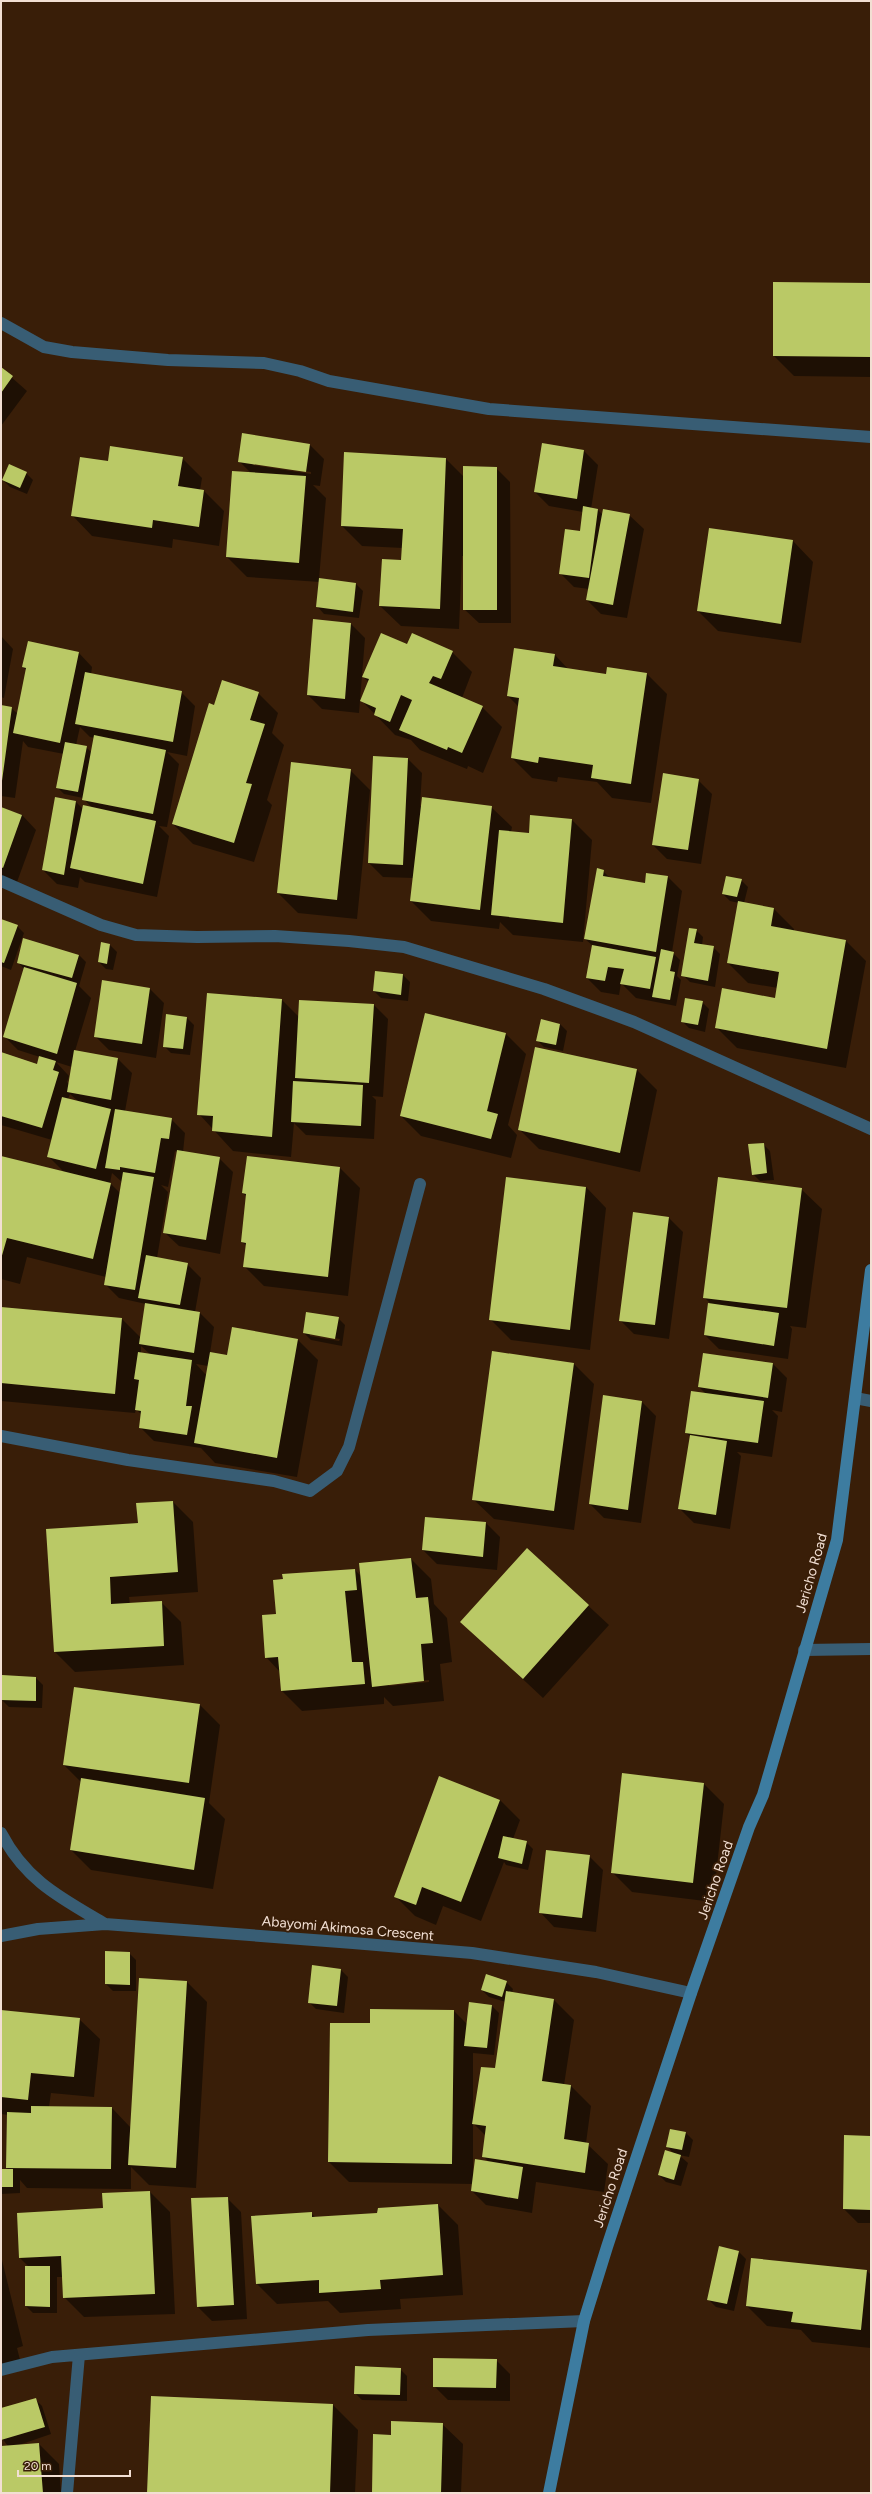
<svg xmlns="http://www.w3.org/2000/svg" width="872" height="2494" font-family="Figtree,sans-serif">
<rect width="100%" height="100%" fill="#391e08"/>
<path fill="#0007" fill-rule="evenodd" d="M774,283L871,284V377L794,376L774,356Z
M1,368L27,391L1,426Z
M243,434L310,445L324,459L320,486L313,485L326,498L319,579L356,584L363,591L359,618L324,614L317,606L320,582L247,577L227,557L251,473L239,461ZM253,463L311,472V474L253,465Z
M584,451L598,465L591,509L598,510L603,515H629L644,529L627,618L601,614L587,600L589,589L574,587L560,573L581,532L583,512L549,506L535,492Z
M182,458L202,478L200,490L204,491L224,511L219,546L173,539L172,548L92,536L72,515L109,462Z
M446,459L464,477L496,468L510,482L511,623H479L464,609V556H462L459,629L401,626L380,606L402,561L403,548L362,546L342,526Z
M26,473L33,480L27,494L10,487L3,480Z
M793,541L813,562L801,643L718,631L698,611Z
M314,620L351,624L365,638L359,713L322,709L308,695Z
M1,636L13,649L4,698L1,697Z
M408,646L452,652L472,672L462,698L482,707L502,727L483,773L468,766L467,769L420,750L411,740L395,735L362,701L369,682L363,677Z
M515,649L555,655L569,670L607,675L647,674L667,694L651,803L612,798L597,782L558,777L557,782L532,778L512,758L519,707L508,696Z
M78,652L92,667L91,675L181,692L195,706L187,756L167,752L179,764L167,827L159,826L169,836L157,897L85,882L80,877L78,888L57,884L43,870L56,798L76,802L83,809L92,808L83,798L64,794L57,787L64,754L28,747L23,741L15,798L1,796V706L11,708L18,714L27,671L23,667ZM80,727L90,737L95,738L92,753L86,747L76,745Z
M258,693L278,713L272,733L284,745L267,800L272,805L254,862L193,844L173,824L215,706Z
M408,759L422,773L420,806L491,807L512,827L511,832L530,834L531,816L572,820L592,840L583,942L513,935L500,922L499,929L431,921L411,901L414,878L383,877L369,863Z
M350,770L370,790L357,919L298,913L278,893Z
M698,780L712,794L701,864L667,859L653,845Z
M1,808L22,815L36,830L17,882L1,876Z
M603,871L610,878L645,884L647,874L668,877L682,891L672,952L680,960L677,976L681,980L676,1006L636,998L621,983L619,995L601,992L587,978L593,946L585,939Z
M741,880L748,887L744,903L774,909L794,929V931L846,941L866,961L846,1068L737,1048L717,1028L776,999L778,988L748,983L728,963L739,903L730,901L723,894Z
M1,921L17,926L24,933L11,970L1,966Z
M696,930L703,937L702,945L713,947L720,954L715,987L690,982L683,975Z
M110,945L117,952L113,970L106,969L99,962Z
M79,955L86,962L79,986L91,998L75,1051L118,1059L132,1073L125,1111L171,1119L185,1133L183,1152L219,1158L233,1172L220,1254L179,1246L164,1232L177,1152L175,1151L168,1187L161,1185L168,1192L157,1258L187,1264L201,1278L195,1312L200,1313L214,1327L210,1353L228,1357L298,1340L318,1360L297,1477L215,1463L201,1448L154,1441L140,1427L142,1415L136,1409L135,1413L1,1401V1308L122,1319L141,1338L146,1304L119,1298L105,1284L106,1277L27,1257L20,1284L1,1279V1157L64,1172L48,1156L52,1140L1,1125V1053L38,1065L40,1057L18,1050L4,1036L24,969L18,962ZM56,1062L72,1067L69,1084L67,1082L69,1076ZM70,1094L79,1102L68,1099ZM112,1173L122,1182L120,1193L110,1183ZM141,1346L151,1355L141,1354ZM196,1364L208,1366L207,1376Z
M403,975L410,982L408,1001L381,998L374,991Z
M150,989L164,1003L156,1058L109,1050L95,1036Z
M282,1000L299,1017L374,1005L388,1019L383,1097L372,1096L376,1100L374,1139L306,1135L294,1123L291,1157L233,1151L199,1114Z
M702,1002L709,1009L705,1032L689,1028L682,1021Z
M187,1018L194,1025L190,1055L171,1053L164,1046Z
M560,1024L567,1031L563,1051L544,1047L537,1040Z
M506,1034L526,1054L508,1125L517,1135L511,1158L421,1136L401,1116Z
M536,1048L637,1070L657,1090L640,1172L539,1149L519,1129Z
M763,1144L770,1151L774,1180L760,1181L753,1174Z
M340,1168L360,1188L348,1296L264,1286L244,1266L247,1246L242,1242L247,1197L243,1193Z
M586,1187L606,1208L590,1350L511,1340L491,1320Z
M801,1189L822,1209L806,1328L790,1326L792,1329L788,1359L719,1349L705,1335L710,1303L704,1297Z
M634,1213L669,1218L683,1232L669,1339L634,1334L620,1320Z
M338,1318L345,1325L342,1346L311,1340L304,1333ZM310,1334L340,1339L339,1341L310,1336Z
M574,1364L594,1384L574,1530L494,1519L473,1499Z
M773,1364L787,1378L782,1412L772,1410L778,1416L772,1457L737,1452L741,1456L730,1529L694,1523L680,1509L691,1437L686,1433L706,1394L699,1387Z
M642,1402L656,1416L641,1523L604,1518L590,1504Z
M173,1502L193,1522L198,1592L129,1597L130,1604L161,1602L181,1622L184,1665L75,1672L55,1652L47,1530L139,1523Z
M486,1523L500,1537L497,1570L437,1564L423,1550Z
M527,1549L609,1625L543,1698L462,1622Z
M411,1559L431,1579L434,1604L447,1618L452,1662L440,1664L444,1701L393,1706L384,1697V1704L302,1711L282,1691L280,1672L266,1657L277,1615L355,1570L361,1576ZM429,1680V1682L389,1686V1684Z
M36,1678L43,1685L42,1708L9,1707L2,1700Z
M200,1705L220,1725L209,1803L225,1819L213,1889L91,1870L71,1850L81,1782L64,1765Z
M704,1784L724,1804L713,1902L632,1892L612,1872Z
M500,1800L520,1820L513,1839L526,1842L533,1849L528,1870L506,1865L504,1862L481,1921L443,1906L436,1925L415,1916L395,1896Z
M589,1856L603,1870L596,1932L554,1927L540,1912Z
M129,1953L136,1960V1991H113L106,1984Z
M313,1967L341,1970L348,1977L344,2013L316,2009L309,2002Z
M187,1982L207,2002L196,2188L149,2185L131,2167V2189L27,2188L20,2180V2193L1,2194V2170H9L7,2168L8,2115L1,2114V2011L79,2019L100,2039L94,2097L51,2093L49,2107L112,2108L131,2128Z
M506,1982L513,1989L512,1992L554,2000L574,2020L564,2085L571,2086L591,2106L586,2143L608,2164L604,2192L536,2182L532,2213L486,2205L472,2191L473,2184L349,2182L329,2162L371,2024L454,2011L468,2025L492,2006L499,2013L494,2055L473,2053V2121L496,2070L506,2002L489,1997L482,1990ZM473,2123L486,2136L483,2156L489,2162L473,2181Z
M686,2133L693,2140L689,2157L679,2155L688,2163L681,2186L666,2182L659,2175L675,2155L667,2146Z
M871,2137V2223H858L844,2209Z
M150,2192L170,2212L175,2314L84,2317L64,2297L63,2277H57V2313H33L26,2306L29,2267L20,2258L104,2209Z
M227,2198L241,2212L247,2319L212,2321L198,2307Z
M438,2205L458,2225L463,2295L400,2299L401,2309L340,2313L328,2301L277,2304L257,2284L311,2213L316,2218L378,2214Z
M739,2252L746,2259L734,2311L716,2307L709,2300Z
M1,2256L23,2346L17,2348L21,2364L1,2368Z
M752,2259L867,2271L871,2275V2348L812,2342L801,2330L767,2326L747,2306Z
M496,2360L510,2374V2401L448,2400L434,2386Z
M400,2369L407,2376V2401L362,2400L355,2393Z
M35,2399L42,2406L51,2434L16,2446L39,2444L59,2464L61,2493H1V2447L8,2446L1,2437V2409Z
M333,2405L358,2430L355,2493H148Z
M442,2424L463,2444L461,2493H373L392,2436Z"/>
<path fill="#bac966" d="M773,282L871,283V357L773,356Z
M1,367L13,376L1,393Z
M242,433L310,444L306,472L238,462Z
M542,443L584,450L577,499L534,492Z
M110,446L183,457L178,486L204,490L199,527L153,520L152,528L71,516L80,457L108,461Z
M344,452L446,458L440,609L379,606L382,559L401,560L403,529L341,526Z
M9,464L27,472L20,488L2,480Z
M463,466L497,467V610H463Z
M232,471L306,476L299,563L226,557Z
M583,506L598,509L589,578L559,574L565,529L580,531Z
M603,509L630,514L613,605L586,600Z
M709,528L793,540L781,624L697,611Z
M319,578L356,583L353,612L316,607Z
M313,619L351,623L345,699L307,695Z
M381,633L407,644L412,633L453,651L441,679L433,676L429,683L483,706L462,753L448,747L447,750L399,730L412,700L401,695L390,722L374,715L376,708L360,701L369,679L362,677Z
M28,641L79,652L60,743L13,733L26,668L22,667Z
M514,648L555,654L553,666L606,674L607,667L647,673L631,784L591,778L593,765L539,757L538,763L511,758L519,698L507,696Z
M85,672L182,691L173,742L75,724Z
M222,680L259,692L250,720L265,724L246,783L252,784L234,843L172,824L209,703L214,705Z
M1,705L12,707L2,781H1Z
M94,735L166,750L153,814L82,800Z
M65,742L87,746L78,792L56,788Z
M373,756L408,758L403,865L368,863Z
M291,762L351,769L337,900L277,893Z
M663,773L699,779L688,850L652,845Z
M55,797L76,801L64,875L42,870Z
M422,797L492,806L480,910L410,901Z
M83,805L156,821L143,884L70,868Z
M1,807L22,815L3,868L1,867Z
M530,815L572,819L563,923L491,915L499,830L529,833Z
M597,868L604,870L603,876L645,883L646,873L668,876L656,952L584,939Z
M726,876L742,879L737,897L722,894Z
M738,901L774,908L771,926L846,940L827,1049L715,1028L722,988L775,998L779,972L727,963Z
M1,919L18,925L4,963L1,962Z
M689,928L697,929L694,943L714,946L708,981L681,976Z
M23,938L79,955L72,978L17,963Z
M101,942L110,944L107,964L98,962Z
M592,945L656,957L650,989L620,984L624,969L608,967L605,981L586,978Z
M661,949L674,952L670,971L675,972L670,1000L652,997Z
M24,967L77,983L57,1054L3,1037Z
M375,971L403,974L401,995L373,991Z
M102,980L150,988L142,1044L94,1037Z
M207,993L282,999L272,1137L212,1131L213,1116L197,1115Z
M685,998L703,1001L698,1025L681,1022Z
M299,1000L374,1004L369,1083L295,1078Z
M425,1013L506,1033L487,1111L498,1114L491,1139L400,1116Z
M166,1014L187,1017L183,1049L163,1047Z
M541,1019L560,1024L556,1045L536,1041Z
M535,1047L637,1069L620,1153L518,1130Z
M74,1050L118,1058L111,1100L67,1092Z
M1,1052L37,1064L39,1056L56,1061L53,1070L59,1072L42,1128L1,1116Z
M293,1081L363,1085L361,1126L291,1122Z
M62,1097L111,1109L96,1169L47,1157Z
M115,1109L172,1118L169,1139L161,1138L155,1173L120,1167V1170L105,1168Z
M764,1143L767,1173L752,1175L748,1144Z
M177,1150L220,1157L206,1240L163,1233Z
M1,1156L111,1183L93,1259L7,1238L1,1259Z
M247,1156L340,1167L328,1277L243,1267L246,1243L241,1242L246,1194L242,1193Z
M123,1172L154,1177L135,1290L104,1285Z
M506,1177L586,1187L570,1330L489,1320Z
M718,1177L802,1188L787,1308L703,1298Z
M633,1212L669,1217L655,1325L619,1321Z
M146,1255L188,1263L180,1305L138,1298Z
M145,1303L200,1312L194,1353L139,1344Z
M708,1303L779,1313L774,1346L704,1335Z
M1,1307L122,1318L115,1394L1,1383Z
M306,1312L339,1317L335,1339L303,1333Z
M232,1327L298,1339L277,1458L194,1443L210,1352L227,1355Z
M492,1351L574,1363L554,1511L472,1500Z
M138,1352L192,1360L186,1406H192L187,1435L139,1428L141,1411L135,1410L139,1380L134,1379Z
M703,1353L773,1363L768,1398L698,1387Z
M691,1391L764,1401L758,1443L685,1433Z
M603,1395L642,1401L628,1510L589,1504Z
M690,1435L727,1441L716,1515L678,1509Z
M173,1501L178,1572L110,1577L111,1604L162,1601L164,1646L54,1652L46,1529L138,1523L136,1503Z
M425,1517L486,1522L483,1557L422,1550Z
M527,1548L589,1605L523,1679L460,1622Z
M411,1558L416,1598L428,1597L433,1643L421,1644L424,1681L372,1687L359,1563Z
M355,1569L357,1590L345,1591L352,1662H363L365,1684L281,1691L278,1657L265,1658L262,1615L276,1614L273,1580L283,1579L282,1574Z
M2,1675L36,1677V1701L1,1700Z
M74,1687L200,1704L189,1783L63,1765Z
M622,1773L704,1783L693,1883L611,1873Z
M439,1776L500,1800L461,1902L422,1887L416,1905L394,1897Z
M81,1778L205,1798L194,1870L70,1850Z
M503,1836L527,1841L522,1864L498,1858Z
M546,1850L590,1855L582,1918L539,1913Z
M105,1951L130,1952V1985L105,1984Z
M312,1965L341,1969L337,2006L308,2003Z
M486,1974L507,1981L502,1997L481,1990Z
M139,1978L187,1981L176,2168L128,2165Z
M506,1991L554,1999L542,2081L571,2085L564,2139L589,2143L585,2173L482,2157L486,2126L472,2124L481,2067L495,2068Z
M469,2002L492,2005L487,2048L464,2046Z
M370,2009L454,2010L452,2164L328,2162L330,2023H370Z
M1,2010L80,2018L74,2077L31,2073L28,2100L1,2097Z
M31,2106L112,2107L111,2169L6,2168L7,2112L31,2113Z
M670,2129L686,2132L682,2150L666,2147Z
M844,2135L871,2136V2210L843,2209Z
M665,2150L681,2155L674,2180L658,2175Z
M475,2159L523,2167L518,2199L471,2191Z
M1,2169H13V2187H1Z
M150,2191L155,2294L63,2298L61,2256L19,2258L17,2213L103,2208L102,2193Z
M228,2197L234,2305L197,2307L191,2198Z
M438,2204L443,2275L380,2280L381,2289L319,2293V2280L256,2284L251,2216L312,2212V2217L377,2213L378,2208Z
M719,2246L739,2251L727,2304L707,2300Z
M751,2258L867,2270L861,2330L791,2322L793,2312L746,2306Z
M25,2266H50V2307L25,2306Z
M433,2358L497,2359L496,2388L433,2387Z
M355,2366L401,2368L400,2395L354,2394Z
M151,2396L333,2404L330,2493H147Z
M36,2398L45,2427L1,2440V2408Z
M391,2421L443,2423L441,2493H372L373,2434L391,2435Z
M39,2443L43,2493H1V2446Z"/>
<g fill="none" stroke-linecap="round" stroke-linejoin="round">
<path stroke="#385d74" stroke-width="12" d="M855,1398L871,1401"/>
<path stroke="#385d74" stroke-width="12" d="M1,323L44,347L72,352L168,360L264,363L300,371L329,381L489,409L871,437
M1,881L101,925L136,935L197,937L275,936L349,941L404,947L544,989L634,1022L871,1129
M1,1436L128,1460L274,1481L310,1491L337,1471L349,1447L420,1184
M804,1650L871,1649
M1,1833C26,1881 61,1898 105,1924
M1,1936L38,1929L105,1924L353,1943L472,1953L596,1972L691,1993
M1,2370L52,2357L368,2330L584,2321
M67,2493L79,2355"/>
<path stroke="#3d7ca0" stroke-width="12" d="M549,2493L584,2321L607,2247L691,1993L749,1827L763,1795L837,1540L871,1270"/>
</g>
<g text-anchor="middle" stroke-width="4" stroke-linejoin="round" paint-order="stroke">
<g font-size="14" fill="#f2dfd3" stroke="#391e08">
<text transform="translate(811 1573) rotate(-74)" y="5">Jericho Road</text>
<text transform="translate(715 1880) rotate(-71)" y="5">Jericho Road</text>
<text transform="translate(348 1928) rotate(5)" y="5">Abayomi Akimosa Crescent</text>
<text transform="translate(610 2188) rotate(-72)" y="5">Jericho Road</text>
</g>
</g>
<rect width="872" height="2494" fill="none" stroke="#f2dfd3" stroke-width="4"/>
<path d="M18 2470v6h112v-6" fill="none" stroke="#f2dfd3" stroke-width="2"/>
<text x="24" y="2470" font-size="12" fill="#f2dfd3" stroke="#391e08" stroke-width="3" paint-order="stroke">20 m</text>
</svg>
